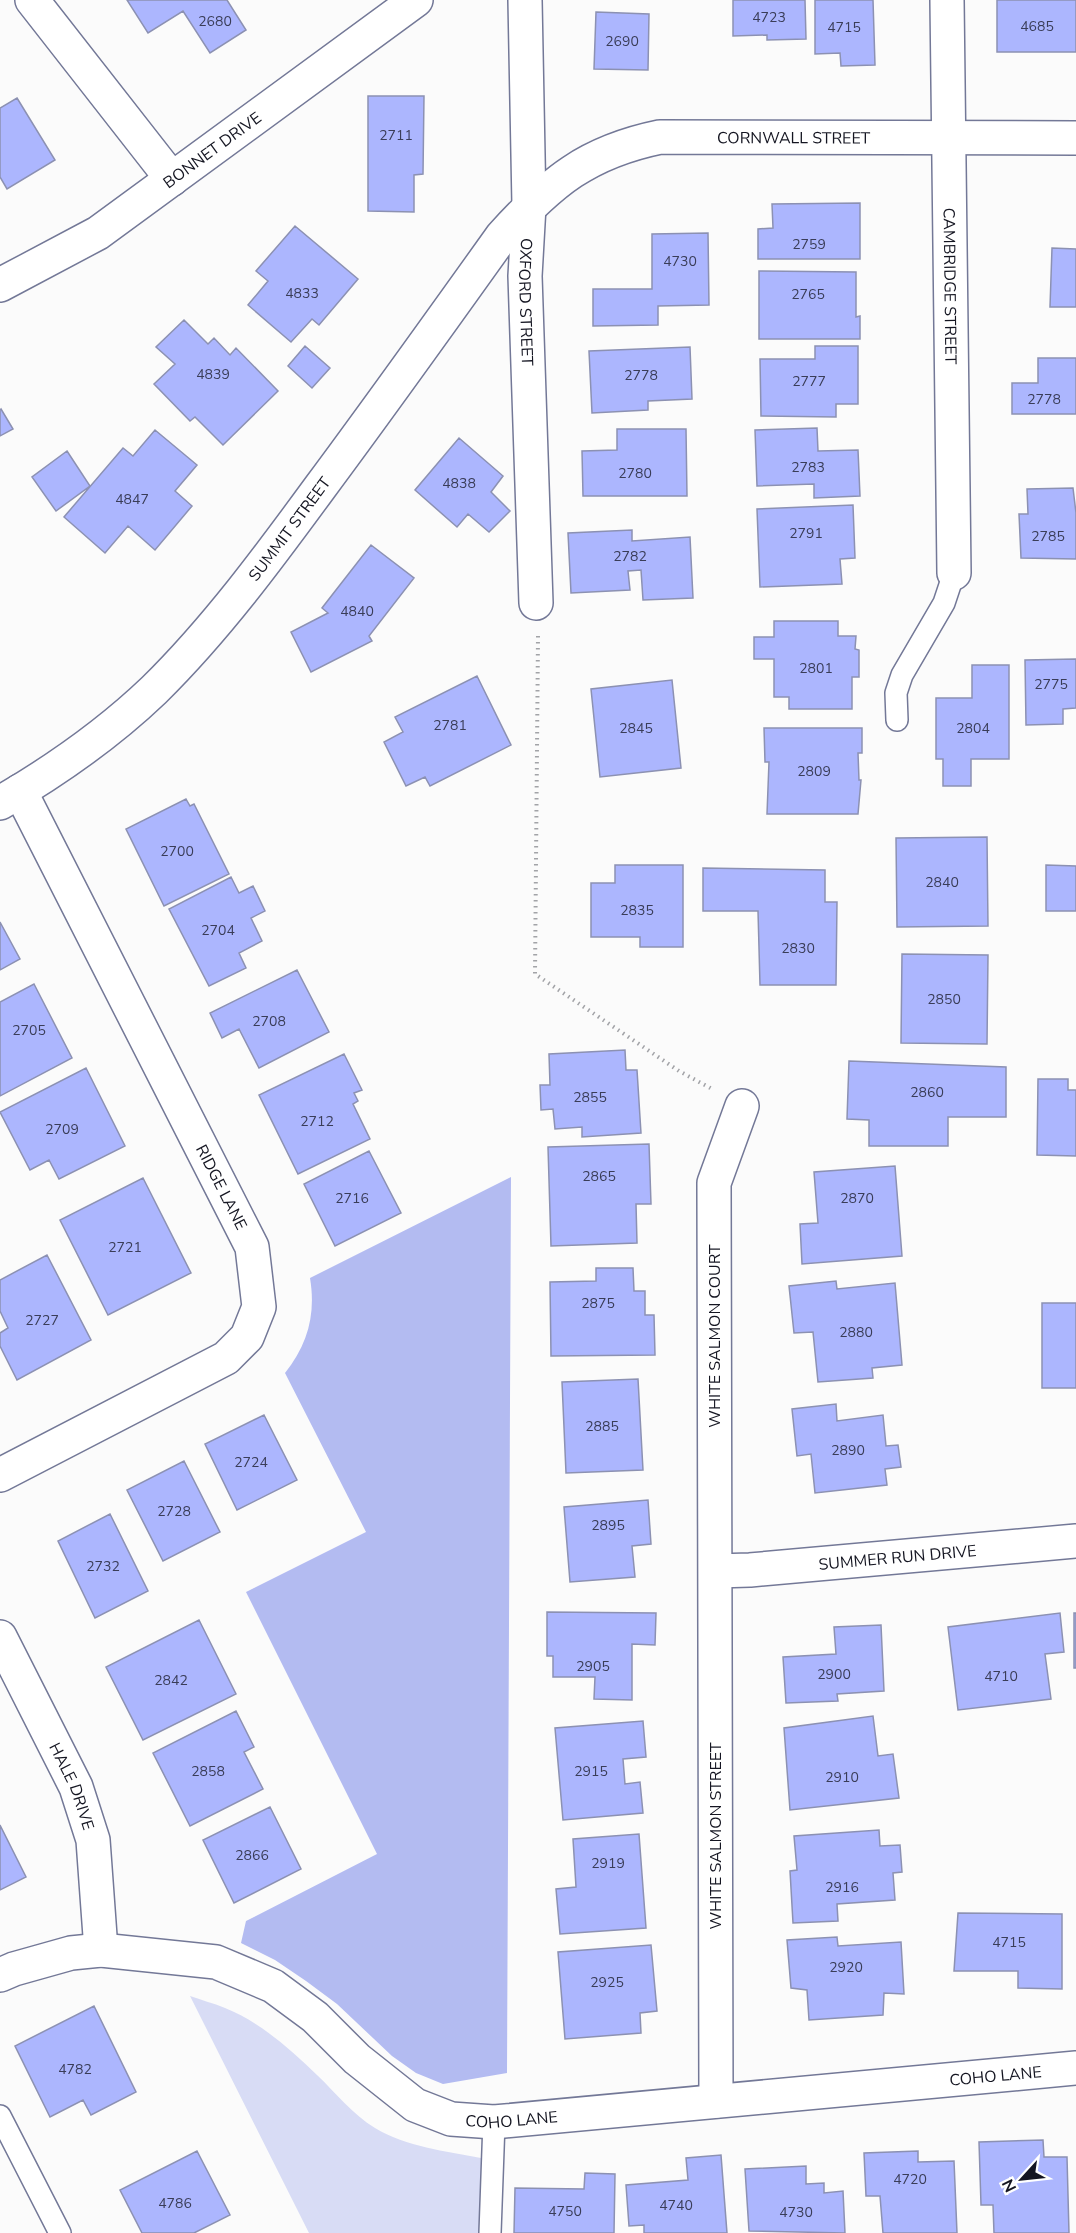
<svg xmlns="http://www.w3.org/2000/svg" width="1076" height="2233" font-family="'Nunito Sans',sans-serif">
<rect width="100%" height="100%" fill="#fbfbfb"/>
<path fill="#d8dcf5" d="M190,1996C201,2000 213,2003 225,2008C260,2022 290,2049 317,2075C336,2093 352,2114 375,2128C407,2147 445,2151 481,2158V2233H309Z"/>
<path fill="#b3bbf1" d="M511,1177L507,2073L443,2084L416,2073L392,2056L337,2004L306,1981L275,1960L241,1943L246,1921L377,1854L246,1592L366,1532L285,1373C308,1344 316,1314 310,1278Z"/>
<path fill="#acb6fe" stroke="#8c91b2" stroke-width="1.5" d="M127,0H227L246,30L210,53L183,11L148,33Z
M733,0H805L806,39L767,40V35L733,36Z
M815,0H873L875,65L841,66L840,53L815,54Z
M997,0H1076V52H997Z
M596,12L649,14L648,70L594,69Z
M368,96H424L423,174L414,175V212L368,211Z
M17,98L55,160L7,189L0,177V108Z
M860,203V259H758V229L773,228L772,204Z
M295,226L358,279L319,325L312,319L291,342L248,305L268,281L256,271Z
M708,233L709,305L658,306V325L593,326V289H652V234Z
M1052,248L1076,249V307H1050Z
M759,271L856,272V317L860,316V339H759Z
M184,320L208,344L214,338L230,355L236,348L278,391L223,445L195,417L190,421L154,384L175,364L156,347Z
M305,346L330,368L312,388L288,366Z
M815,346H858V404H836V417L761,416L760,359H815Z
M690,347L692,399L648,401V410L592,413L589,351Z
M1038,358H1076V414H1012V383H1038Z
M1,409L13,429L0,436V410Z
M817,428L818,451L858,450L860,496L814,498V484L757,486L755,430Z
M617,429H686L687,496H583L582,451L617,450Z
M155,430L197,465L175,491L192,506L155,550L128,526L105,553L64,517L123,448L133,456Z
M459,438L503,476L491,492L510,511L489,532L468,514L457,527L415,490Z
M67,451L90,486L56,511L32,477Z
M1073,488L1076,513V559L1021,558L1019,514H1028L1027,489Z
M853,505L855,558L840,559L842,584L760,587L757,509Z
M632,530V541L690,537L693,598L643,600L641,570L628,571L630,590L571,593L568,533Z
M371,545L414,578L369,636L372,641L311,672L291,632L328,613L322,608Z
M774,621H838V636H856L855,649L859,650V677H852V709H789V697H774V659H754V637H774Z
M1076,659V708L1063,709V724L1026,725L1025,660Z
M972,665H1009V759H971V786H943V759H936V698H972Z
M477,676L511,745L430,786L425,777L406,786L384,742L403,732L395,717Z
M672,680L681,768L600,777L591,689Z
M764,728H862V753H858L859,780H861L858,814H767L769,762H765Z
M186,799L190,806L194,804L229,874L164,906L126,829Z
M987,837L988,926L897,927L896,838Z
M615,865H683V947H640V937H591V883H615Z
M1046,865L1076,866V911H1046Z
M703,868L825,870V902H837L836,985H760L758,911H703Z
M231,877L239,893L253,886L265,911L251,918L262,941L239,953L246,968L209,986L169,909Z
M0,922L20,959L0,970Z
M902,954L988,955L987,1044L901,1043Z
M297,970L329,1032L259,1068L239,1029L222,1038L210,1013Z
M34,984L72,1058L0,1096V1002Z
M625,1050L626,1070H637L641,1133L582,1137V1127L555,1129L553,1109L541,1110L540,1085H550L549,1054Z
M344,1054L362,1090L354,1093L358,1101L353,1104L370,1139L298,1174L259,1095Z
M849,1061L1006,1067V1117H948V1146H869V1120L847,1119Z
M86,1068L125,1146L59,1179L49,1160L30,1170L0,1112Z
M1038,1079H1068V1090H1076V1156L1037,1155Z
M649,1144L651,1204H636L637,1243L551,1246L548,1147Z
M369,1151L401,1213L335,1246L304,1184Z
M895,1166L902,1256L802,1264L800,1224L818,1223L814,1172Z
M143,1178L191,1273L108,1315L60,1220Z
M47,1255L91,1340L17,1380L0,1346V1333L8,1328L0,1311V1280Z
M596,1268H633L634,1291H645V1315H654L655,1355L551,1356L550,1282L596,1281Z
M836,1281L837,1289L895,1283L902,1365L872,1368L873,1378L818,1382L813,1332L794,1333L789,1286Z
M1042,1303H1076V1388H1042Z
M638,1379L643,1470L566,1473L562,1382Z
M836,1404L837,1421L883,1415L886,1446L898,1445L901,1467L885,1469L887,1485L815,1493L811,1454L797,1456L792,1409Z
M264,1415L297,1480L237,1510L205,1444Z
M184,1461L220,1532L163,1561L127,1490Z
M648,1500L651,1544L632,1546L635,1577L570,1582L564,1507Z
M110,1514L148,1591L95,1618L58,1541Z
M547,1612L656,1613L655,1645L632,1644V1700L594,1699L595,1677H553V1656H547Z
M1060,1613L1064,1652L1045,1654L1051,1699L958,1710L948,1627Z
M1074,1613H1076V1668H1074Z
M199,1620L236,1694L143,1740L106,1667Z
M881,1625L884,1691L837,1694L838,1701L786,1703L783,1657L836,1654L834,1627Z
M236,1711L254,1747L244,1752L263,1789L190,1826L153,1753Z
M873,1716L878,1756L893,1754L899,1798L790,1810L784,1728Z
M643,1721L646,1757L623,1759L625,1784L640,1782L643,1813L563,1820L555,1728Z
M270,1807L301,1869L234,1903L203,1840Z
M0,1825L26,1877L0,1890Z
M879,1830L880,1846L900,1845L902,1872L893,1873L895,1900L837,1904L838,1921L793,1923L790,1871L797,1870L794,1836Z
M639,1834L646,1928L560,1934L556,1889L576,1887L573,1839Z
M958,1913L1062,1914V1989L1018,1988V1971H954Z
M837,1937L838,1946L901,1942L904,1994L884,1993L883,2015L809,2020L807,1990L791,1988L787,1940Z
M651,1945L657,2011L640,2013L641,2033L565,2039L558,1952Z
M94,2006L136,2092L91,2115L83,2100L50,2117L15,2046Z
M1043,2140L1044,2157H1067L1069,2233H994L993,2205H981L979,2142Z
M197,2151L230,2215L194,2233H142L120,2190Z
M918,2151V2162L954,2161L957,2233H883L880,2196H866L864,2153Z
M721,2155L727,2233H644V2225L629,2226L626,2185L688,2180L686,2158Z
M806,2166V2184L824,2183V2193L843,2191L845,2233L749,2231L745,2169Z
M585,2173L615,2174L614,2233H514L515,2188L584,2189Z"/>
<g fill="none" stroke-linecap="round" stroke-linejoin="round">
<g stroke="#737897" stroke-width="24">
<path id="service" d="M897,720L896,693L902,675L944,603L954,573
M0,2116L60,2233
M490,2233L494,2122"/>
</g>
<g stroke="#737897" stroke-width="36">
<g id="minor">
<path d="M32,0L172,179"/>
<path id="s1" d="M525,0L529,206L525,276L536,603"/>
<path id="s2" d="M947,0L954,573"/>
<path id="s3" d="M0,285L98,233L416,0"/>
<path d="M0,1475L226,1358L247,1337L259,1307L252,1247L20,791"/>
<path id="s4" d="M716,1571L750,1570L1076,1541"/>
<path id="s5" d="M0,1637L76,1787L93,1840L101,1950"/>
<path id="s6" d="M0,1975L14,1969L71,1953L101,1950L216,1962L273,1986L315,2017L357,2059L415,2105L451,2119L494,2122L1076,2068"/>
<path d="M716,2101L714,1183L742,1106"/>
</g>
</g>
<g stroke="#737897" stroke-width="36">
<g id="secondary">
<path id="s7" d="M0,803C55,771 108,734 154,690C216,629 269,557 321,486C382,404 442,320 502,236C551,182 587,152 660,137L1076,138"/>
</g>
</g>
<path stroke="#a2a3a7" stroke-width="4" stroke-dasharray="1.5 4.5" stroke-linecap="butt" d="M538,636L535,974L679,1071L714,1090"/>
<use href="#service" stroke="#fff" stroke-width="21"/>
<use href="#minor" stroke="#fff" stroke-width="33"/>
<use href="#secondary" stroke="#fff" stroke-width="33"/>
</g>
<g text-anchor="middle" stroke-width="6" stroke-linejoin="round" paint-order="stroke">
<g font-size="14" fill="#3a3d58">
<text x="769" y="22">4723</text>
<text x="215" y="26">2680</text>
<text x="1037" y="31">4685</text>
<text x="844" y="32">4715</text>
<text x="622" y="46">2690</text>
<text x="396" y="140">2711</text>
<text x="809" y="249">2759</text>
<text x="680" y="266">4730</text>
<text x="302" y="298">4833</text>
<text x="808" y="299">2765</text>
<text x="213" y="379">4839</text>
<text x="641" y="380">2778</text>
<text x="809" y="386">2777</text>
<text x="1044" y="404">2778</text>
<text x="808" y="472">2783</text>
<text x="635" y="478">2780</text>
<text x="459" y="488">4838</text>
<text x="132" y="504">4847</text>
<text x="806" y="538">2791</text>
<text x="1048" y="541">2785</text>
<text x="630" y="561">2782</text>
<text x="357" y="616">4840</text>
<text x="816" y="673">2801</text>
<text x="1051" y="689">2775</text>
<text x="450" y="730">2781</text>
<text x="636" y="733">2845</text>
<text x="973" y="733">2804</text>
<text x="814" y="776">2809</text>
<text x="177" y="856">2700</text>
<text x="942" y="887">2840</text>
<text x="637" y="915">2835</text>
<text x="218" y="935">2704</text>
<text x="798" y="953">2830</text>
<text x="944" y="1004">2850</text>
<text x="269" y="1026">2708</text>
<text x="29" y="1035">2705</text>
<text x="927" y="1097">2860</text>
<text x="590" y="1102">2855</text>
<text x="317" y="1126">2712</text>
<text x="62" y="1134">2709</text>
<text x="599" y="1181">2865</text>
<text x="352" y="1203">2716</text>
<text x="857" y="1203">2870</text>
<text x="125" y="1252">2721</text>
<text x="598" y="1308">2875</text>
<text x="42" y="1325">2727</text>
<text x="856" y="1337">2880</text>
<text x="602" y="1431">2885</text>
<text x="848" y="1455">2890</text>
<text x="251" y="1467">2724</text>
<text x="174" y="1516">2728</text>
<text x="608" y="1530">2895</text>
<text x="103" y="1571">2732</text>
<text x="593" y="1671">2905</text>
<text x="834" y="1679">2900</text>
<text x="1001" y="1681">4710</text>
<text x="171" y="1685">2842</text>
<text x="208" y="1776">2858</text>
<text x="591" y="1776">2915</text>
<text x="842" y="1782">2910</text>
<text x="252" y="1860">2866</text>
<text x="608" y="1868">2919</text>
<text x="842" y="1892">2916</text>
<text x="1009" y="1947">4715</text>
<text x="846" y="1972">2920</text>
<text x="607" y="1987">2925</text>
<text x="75" y="2074">4782</text>
<text x="910" y="2184">4720</text>
<text x="175" y="2208">4786</text>
<text x="676" y="2210">4740</text>
<text x="565" y="2216">4750</text>
<text x="796" y="2217">4730</text>
</g>
<g font-size="16" fill="#141521" stroke="#fff">
<text dy="6" stroke="none"><textPath href="#s7" startOffset="1088">CORNWALL STREET</textPath></text>
<text dy="6" stroke="none"><textPath href="#s3" startOffset="252">BONNET DRIVE</textPath></text>
<text dy="6" stroke="none"><textPath href="#s2" startOffset="286">CAMBRIDGE STREET</textPath></text>
<text dy="6" stroke="none"><textPath href="#s1" startOffset="302">OXFORD STREET</textPath></text>
<text dy="6" stroke="none"><textPath href="#s7" startOffset="402">SUMMIT STREET</textPath></text>
<text transform="translate(222 1187) rotate(63)" y="6">RIDGE LANE</text>
<text transform="translate(714 1336) rotate(-90)" y="6">WHITE SALMON COURT</text>
<text dy="6" stroke="none"><textPath href="#s4" startOffset="182">SUMMER RUN DRIVE</textPath></text>
<text dy="6" stroke="none"><textPath href="#s5" startOffset="166">HALE DRIVE</textPath></text>
<text transform="translate(715 1836) rotate(-90)" y="6">WHITE SALMON STREET</text>
<text dy="6" stroke="none"><textPath href="#s6" startOffset="1053">COHO LANE</textPath></text>
<text dy="6" stroke="none"><textPath href="#s6" startOffset="567">COHO LANE</textPath></text>
</g>
</g>
<g transform="translate(1022 2179) rotate(243)" stroke="#ffffff" stroke-width="4.5" paint-order="stroke">
<path d="M0-4.5L10 22L0 15L-10 22Z" fill="#141521"/>
<text y="-9" font-size="16" font-weight="bold" text-anchor="middle" fill="#141521">N</text>
</g>
</svg>
